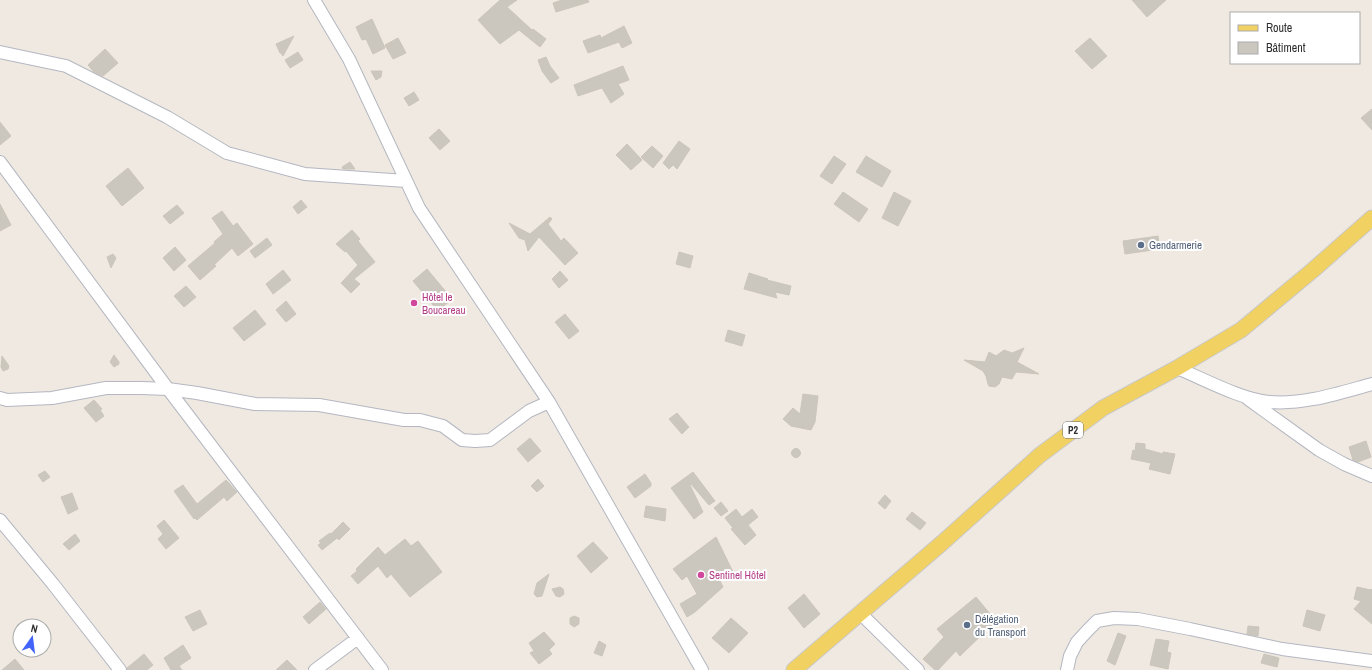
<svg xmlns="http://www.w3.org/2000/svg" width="1372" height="670" font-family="'Archivo Narrow',sans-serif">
<rect width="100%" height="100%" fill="#efe9e1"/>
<path fill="#cbc7bf" stroke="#cbc5ba" d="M500,0H517L507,7L532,30L533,29L546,39L540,47L519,30L500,44L478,20Z
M562,0H588L589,2L556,12L553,3Z
M1132,0H1166L1147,17Z
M372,19L385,48L373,54L366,39L362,40L356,27Z
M624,26L632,43L622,48L619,42L588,53L583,41L600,35L601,38Z
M294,36L283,56L281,53H280L276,44Z
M398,38L406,53L393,59L385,45Z
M1090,38L1107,56L1092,69L1075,51Z
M105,49L118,63L103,76L94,72L88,65Z
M298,52L303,60L290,68L285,60Z
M546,57L550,66L559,78L551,83L542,71L538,60Z
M623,66L629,80L618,84L624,94L611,103L602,88L578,96L574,85Z
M371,71H382L381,77L376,80Z
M414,92L419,100L409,106L404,98Z
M1372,109V130L1361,118Z
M0,122L11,136L0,145Z
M439,129L450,141L440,150L429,138Z
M679,141L690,149L677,169L673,165L669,169L663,163Z
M627,144L642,160L631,170L616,155Z
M652,146L663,156L653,168L641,157Z
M834,156L846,164L832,184L820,176Z
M866,156L891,171L882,187L856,172Z
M350,162L355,169H343L342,167Z
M128,168L144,188L122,206L106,186Z
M843,192L868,209L859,222L834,204Z
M894,192L911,201L898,226L882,218Z
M301,200L307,207L298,214L293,207Z
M0,204L11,225L0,231Z
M177,205L184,213L170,224L163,216Z
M222,211L233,226L237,223L253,244L238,256L232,248L214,265L216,266L200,280L188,266L215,243L214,242L223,234L212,218Z
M550,217L552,219L548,224L561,241L564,238L578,253L565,265L539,237L528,251L525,240L519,238L509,223L530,234Z
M352,230L360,239L358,241L375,262L354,279L360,284L351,293L341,283L358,265L346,251L345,252L336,244Z
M1158,236L1160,249L1125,254L1123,241Z
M267,238L272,245L255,258L250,251Z
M175,247L186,260L174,271L163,258Z
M679,252L693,256L690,268L676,264Z
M113,254L116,258L111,268L107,257Z
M427,269L452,299L438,311L413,281Z
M283,270L291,280L273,294L266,284Z
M560,271L568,280L559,288L552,279Z
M749,273L768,279L767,280L791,286L789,295L775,292L777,298L744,289Z
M186,286L196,297L184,307L174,296Z
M286,301L296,314L286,322L276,310Z
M255,310L266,324L244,341L233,328Z
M565,314L579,331L569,339L555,322Z
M728,330L745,335L742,346L725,341Z
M1024,348L1017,362L1039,374L1016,372L1012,379L1002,377L999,384L995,387L989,386L988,384L986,376L983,371L964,360L985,362L989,352L996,356L1004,350L1012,353Z
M114,355L119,362V364L114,367L110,362Z
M2,356L9,366L8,369L3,371L1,367Z
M803,394L818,396L815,422L811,430L791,426L783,419L793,408L800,414Z
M94,400L102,409L100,410L104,416L96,422L84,408Z
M677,413L689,427L682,434L669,419Z
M530,438L541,451L528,462L517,449Z
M1366,441L1371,457L1358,462L1353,460L1349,447Z
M1136,443L1145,444V449L1163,454V452L1175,454L1170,474L1149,469L1151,463L1131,459L1133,450L1135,451Z
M791.5 453a4.5 4.5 0 1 1 9 0a4.5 4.5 0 1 1-9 0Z
M45,471L50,477L43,482L38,475Z
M693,472L715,501L709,505L691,484L690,485L703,512L694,519L671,488Z
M645,474L651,483V486L635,498L627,487Z
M538,479L544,486L537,492L531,486Z
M226,480L237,492L227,501L224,497L197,520L195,518L194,519L174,491L183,485L197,504Z
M72,493L78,509L68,514L61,497Z
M885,495L891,501L885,509L878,503Z
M721,502L728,511L721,516L714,508Z
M646,506L666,509L665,521L644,517Z
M736,509L742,517L752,509L758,517L748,525L756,535L745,545L731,529L733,528L725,518Z
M912,512L926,523L920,530L906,519Z
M164,520L179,538L166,549L158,539L163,534L157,526Z
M343,522L350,529L339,540L337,538L322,550L318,545L321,543L319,541L330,533L331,534Z
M75,534L80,541L69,550L63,544Z
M716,537L734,574L720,581L723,587L695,612L687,617L680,604L697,594L687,576L682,580L673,569Z
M405,539L411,546L418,541L442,572L410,597L391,574L387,578L378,566L358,584L351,576L357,571L356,569L378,547L385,555Z
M593,542L608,558L591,573L577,556Z
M549,574L542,596L537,597L534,594L537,583Z
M560,587L563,589L564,594L560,597L556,596L552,589Z
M1357,587L1371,590L1372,589V624L1354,609L1361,601L1354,599Z
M804,594L820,614L804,628L788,608Z
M976,597L996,621L960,656L956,651L938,670H935L923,659L944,637L937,629Z
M320,602L326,609L309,624L303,617Z
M200,610L207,624L193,631L185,617Z
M1307,610L1325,615L1320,631L1303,626Z
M574,616L579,618V624L574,627L570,624V618Z
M731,618L748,633L729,653L712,638Z
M1248,626L1259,627L1258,636L1247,634Z
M544,632L555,644L549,650L552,654L539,664L530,653L534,651L529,643Z
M1118,633L1126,636L1115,665L1107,661Z
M1156,639L1169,641L1167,652L1171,653L1168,669L1150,665Z
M599,641L606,645L602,656L594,653Z
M183,645L191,658L179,666L182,670H171L164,658Z
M144,654L153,665L147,670H127V668Z
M1264,654L1279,658L1277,667L1261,663Z
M15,659L24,670H2Z
M287,660L297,670H276Z"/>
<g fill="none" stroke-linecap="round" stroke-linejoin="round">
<g stroke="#b4b7c1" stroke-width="14">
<path id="minor" d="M314,0L349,59L419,208L549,402L702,670
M0,52L66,66L167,117L227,153L305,174L406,181
M0,162L168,389L382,670
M1177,368C1204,379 1240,399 1269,402C1304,405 1339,393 1372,384
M0,398L7,400L52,398L106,388H142L168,389L197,393L255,404L319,405L404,420H420L443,426L462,440L475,441L490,440L529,411L549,402
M1248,399L1319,450L1344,464L1372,476
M0,520L53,584L120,670
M860,613L918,670
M315,670L358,638
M1067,670L1070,656L1077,642L1088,630L1097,621L1114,618L1138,619L1190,629L1282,649L1372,661"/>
</g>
<g stroke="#c9c9c9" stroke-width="17">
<path id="major" d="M794,670L942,543L1040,455L1103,408L1177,368L1241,330L1313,270L1372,218"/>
</g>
<use href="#minor" stroke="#fff" stroke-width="12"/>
<use href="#major" stroke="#f2d163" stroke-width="15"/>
</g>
<g fill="#5c6f8a" stroke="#fff" stroke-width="1.5">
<circle cx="1141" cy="245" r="4"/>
<circle cx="967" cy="625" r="4"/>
</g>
<g fill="#d1479c" stroke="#fff" stroke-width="1.5">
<circle cx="414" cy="303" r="4"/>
<circle cx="701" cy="575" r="4"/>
</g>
<g text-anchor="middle" stroke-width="4" stroke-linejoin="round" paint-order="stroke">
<rect fill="#fff" stroke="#6d6d6d" stroke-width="1" x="1063" y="422" width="20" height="16" rx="3"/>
<g font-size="10" font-weight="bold" fill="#2e2e2e">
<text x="1073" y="434">P2</text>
</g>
<g font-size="11" fill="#4e5e75" stroke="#fff" text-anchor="start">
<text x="1149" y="249">Gendarmerie</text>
<text x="975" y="623">Délégation<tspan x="975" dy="13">du Transport</tspan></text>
</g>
<g font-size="11" fill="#b23c85" stroke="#fff" text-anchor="start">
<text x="422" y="301">Hôtel le<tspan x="422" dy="13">Boucareau</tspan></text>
<text x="709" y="579">Sentinel Hôtel</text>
</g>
</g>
<rect x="1230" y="12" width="130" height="52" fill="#ffffff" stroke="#ababab"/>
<rect x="1238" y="25" width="20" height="6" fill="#f2d163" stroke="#ababab"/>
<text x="1266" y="32" font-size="12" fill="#2e2e2e">Route</text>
<rect x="1238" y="42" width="20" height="12" fill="#cbc7bf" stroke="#ababab"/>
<text x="1266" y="52" font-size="12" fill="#2e2e2e">Bâtiment</text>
<g transform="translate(32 638) rotate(14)"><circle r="19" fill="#ffffff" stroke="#ababab"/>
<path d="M0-3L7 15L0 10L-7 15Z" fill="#4264fb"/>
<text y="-6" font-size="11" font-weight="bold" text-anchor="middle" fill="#2e2e2e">N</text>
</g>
</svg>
